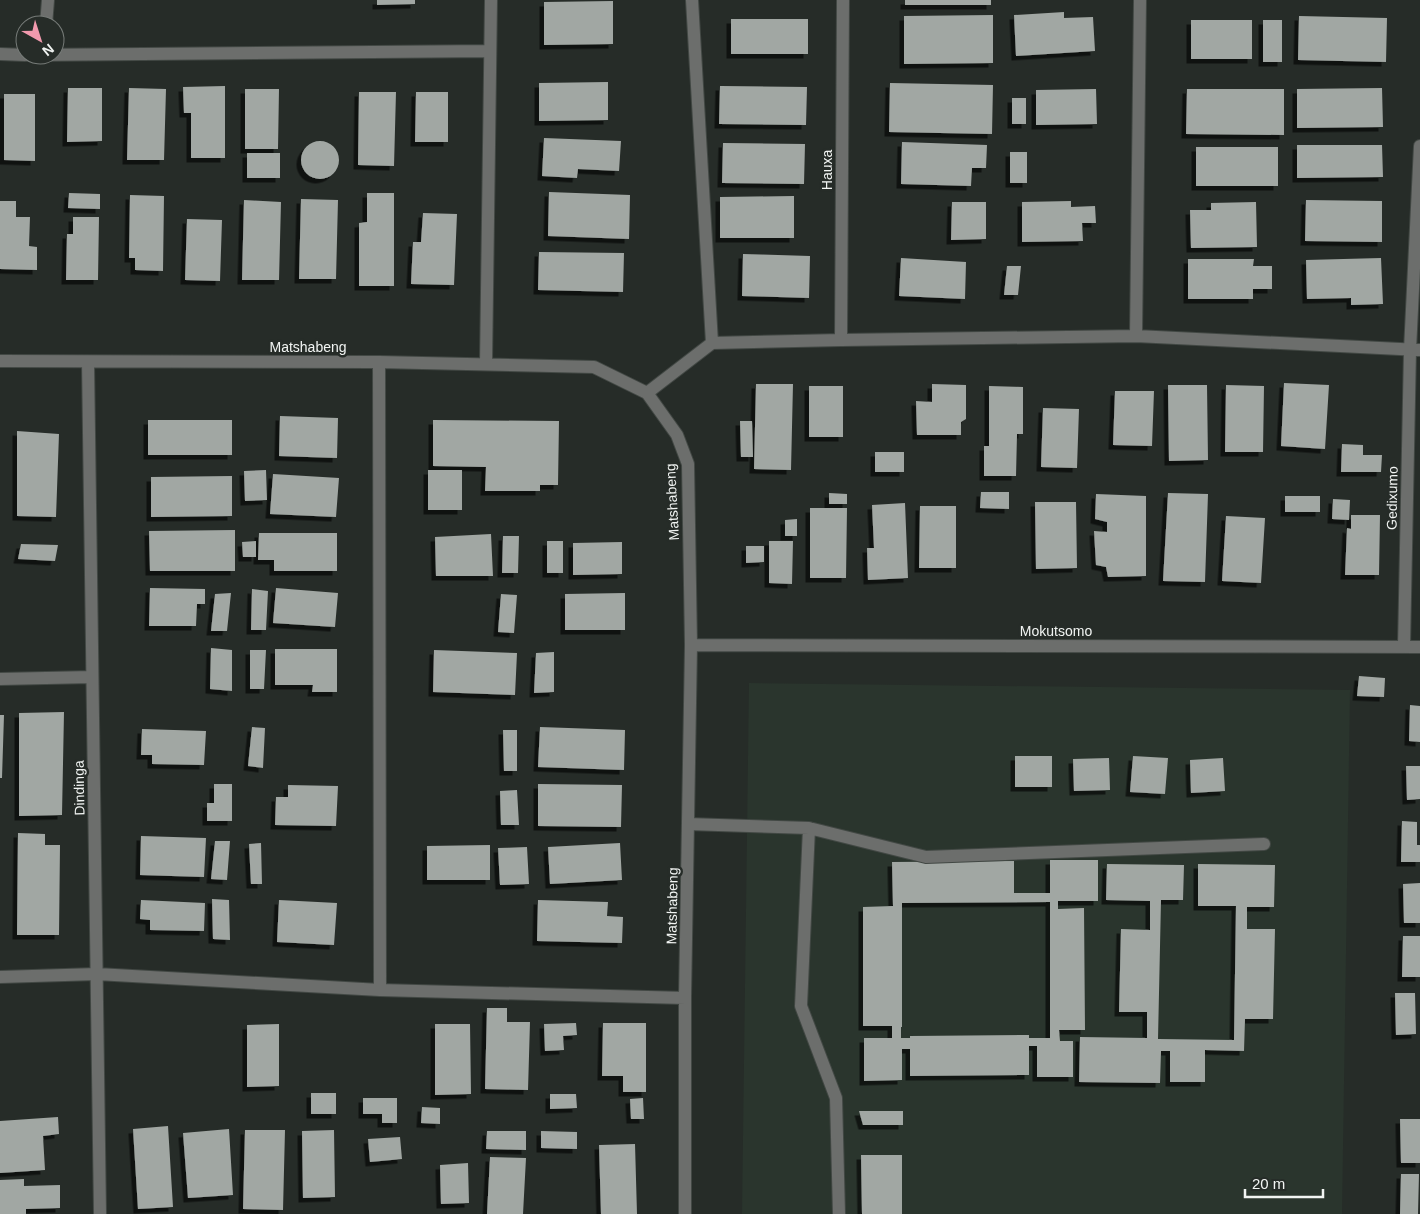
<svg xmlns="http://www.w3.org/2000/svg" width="1420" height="1214" font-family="Helvetica,sans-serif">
<defs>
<filter id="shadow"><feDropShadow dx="-4.5" dy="4.5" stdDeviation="0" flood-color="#0009"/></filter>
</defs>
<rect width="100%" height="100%" fill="#262c28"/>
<path fill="#2a352d" d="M749,683L1350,690L1342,1214H742Z"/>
<path fill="#a1a7a3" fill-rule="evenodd" filter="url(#shadow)" d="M377,0H415V4L377,5Z
M905,0H991V5H905Z
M613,1V44L544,45V2Z
M1064,12V18L1093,17L1095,51L1016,56L1014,15Z
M993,15V63L904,64V16Z
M1299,16L1387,18L1386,62L1298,60Z
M731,19H808V54H731Z
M1191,20H1252V59H1191Z
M1263,20H1282V62H1263Z
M608,82V120L539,121V83Z
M890,83L993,85L992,134L889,132Z
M225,86V158H191V113H184L183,87Z
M720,86L807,87L806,125L719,124Z
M68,88H102V141L67,142Z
M129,88L166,89L164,160H127Z
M1382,88L1383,127L1297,128V89Z
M245,89H279L278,149H245Z
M1096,89L1097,124L1036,125V90Z
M1187,89H1284V135L1186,134Z
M359,92H396L394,166L358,165Z
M416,92H448V142H415Z
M4,94H35V161L4,160Z
M1012,98H1026V124H1012Z
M544,138L621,141L619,171L578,169L577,178L542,176Z
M301 160a19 19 0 1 1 38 0a19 19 0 1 1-38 0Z
M902,142L987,145L986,168H972L971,186L901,184Z
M723,143L805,144L804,184L722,183Z
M1297,145H1382L1383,177L1297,178Z
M1196,147H1278V186H1196Z
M1010,152H1027V183H1010Z
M247,153H280V178H247Z
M549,192L630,195L629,239L548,236Z
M69,193L100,194V209L68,208Z
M367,193H394V286H359V223L367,222Z
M130,195L164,196L163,271L135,270V258H129Z
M794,196V238H720V197Z
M301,199L338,200L336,279H299Z
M244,200L281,202L279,280H242Z
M1306,200L1382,201V242L1305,241Z
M0,201H16V217H30L29,246L37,247V270L0,269Z
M1071,201V207L1095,206L1096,223H1082L1083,241L1022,242V202Z
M952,202H986V239L951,240Z
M1256,202L1257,247L1191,248L1190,210H1211V203Z
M423,213L457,214L454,285L411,284L413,242H421Z
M73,217H99L98,280H66L67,234H73Z
M187,219L222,220L220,281L185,280Z
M539,252L624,253L623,292L538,290Z
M743,254L810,256L809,298L742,296Z
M901,258L966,262L965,299L899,296Z
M1381,258L1383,304L1351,305V298L1307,299L1306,260Z
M1188,259H1254L1253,266H1272V289H1253V299H1188Z
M1007,266H1021L1018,295H1004Z
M1284,383L1329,385L1325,449L1281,446Z
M756,384H793L791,470L754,469Z
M932,384L966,385V419L961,422V435H917L916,401L932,402Z
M1168,385H1207L1208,460L1169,461Z
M1226,385L1264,386L1263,452H1225Z
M809,386H843V437H809Z
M989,386L1023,387V434H1017L1016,476H984V446H989Z
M1115,391H1154L1152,446L1113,445Z
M1043,408L1079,409L1077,468L1041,467Z
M280,416L338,418L337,458L279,456Z
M148,420H232V455H148Z
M433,420L559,421L558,485H540V491H485L486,467L433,466Z
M740,421H752L753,457H741Z
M17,431L59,434L56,517L17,516Z
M1342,444L1363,445V455H1382L1381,472H1341Z
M875,452H904V472H875Z
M266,470L267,500L245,501L244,471Z
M428,470H462V510H428Z
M273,474L339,478L336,517L270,514Z
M232,476V516L151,517V477Z
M981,492H1009V509L980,508Z
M829,493L847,494V504H829Z
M1168,493L1208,494L1205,582L1163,581Z
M1096,494L1146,496V576L1108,577L1106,567L1096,565L1094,531L1107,532V522L1095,519Z
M1285,496H1320V512H1285Z
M1333,499L1350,500L1349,520L1332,519Z
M1035,502H1076L1077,568L1036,569Z
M905,503L908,578L868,580L867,548H874L872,505Z
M920,506H956V568H919Z
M810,508H847L846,578H810Z
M1351,515H1380L1379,575H1345L1347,528L1351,529Z
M1226,516L1265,518L1261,583L1222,581Z
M797,519V536H785V520Z
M235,530V571H150L149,531Z
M259,533H337V571H274V560H258Z
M491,534L493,576H436L435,537Z
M503,536H519L518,573H502Z
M256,541V557H243L242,542Z
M547,541H563V573H547Z
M769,541H793L792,584L769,583Z
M622,542V574L573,575V543Z
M21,544L58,545L55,561L18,559Z
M746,546H764V562L746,563Z
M150,588L205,589V604H197L196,626H149Z
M276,588L338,593L335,627L273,623Z
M252,589L268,591L266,630H251Z
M231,593L227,631H211L215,594Z
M625,593V630H565V594Z
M501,594L517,595L514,633L498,632Z
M211,648L232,650V691L210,689Z
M275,649H337V692H312L313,685H275Z
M250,650H266L264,689H250Z
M434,650L517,653L515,695L433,692Z
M554,652V692L534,693L536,653Z
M1359,676L1385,678L1384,697L1357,696Z
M1410,705L1420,706V742L1409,741Z
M64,712L62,815L19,816V713Z
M0,715H4L2,778H0Z
M252,727L265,728L263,768L248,766Z
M540,727L625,730L624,770L538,767Z
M142,729L206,731L204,765L152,764V755H141Z
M503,730H517V771H504Z
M1015,756H1052V787H1015Z
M1133,756L1168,758L1165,794L1130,792Z
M1109,758L1110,790L1074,791L1073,759Z
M1223,758L1225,791L1191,793L1190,760Z
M1406,766H1420V799L1407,800Z
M214,784H232V821H207V803H214Z
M538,784L622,785L621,827L538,826Z
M288,785L338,786L336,826L275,825L276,797H288Z
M517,790L519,825H501L500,791Z
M1402,821L1417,822V845H1420V862H1401Z
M18,833L45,834V845H60L59,935H17Z
M141,836L206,838L204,877L140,875Z
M215,841H230L227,880L211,879Z
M261,843L262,884H251L249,844Z
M620,843L622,880L550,884L548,847Z
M490,845V880H427V846Z
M527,847L529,884L500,885L498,848Z
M1050,860H1098V901H1058V909L1084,908L1085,1030H1059L1060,1041H1073V1077H1037V1046H1029V1075L910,1076V1049H902V1080L864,1081V1038H892V1026H863V907L893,906L892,862L1014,861V893H1050ZM1050,902V1038H1029V1035L910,1036V1038H901V1027H902V903Z
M1107,864L1184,865L1183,900H1161L1158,1039L1234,1040L1236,906H1198V864L1275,865L1274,907H1247V929H1275L1273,1019H1245L1244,1051L1205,1050V1082H1170V1051H1161L1160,1083L1079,1082L1080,1037L1147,1038V1012H1119L1121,929L1150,930V901L1106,900Z
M1420,883V923H1404L1403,884Z
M212,899L229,900L230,940L213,939Z
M141,900L205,903L204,931L150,930V920L140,919Z
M279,900L337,903L334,945L277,942Z
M538,900L608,902L607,916L623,917L622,943L537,941Z
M1403,936H1420V977H1402Z
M1395,993H1415L1416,1034L1396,1035Z
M487,1008H507V1022H530L528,1090L485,1089Z
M576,1023L577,1035L563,1036L564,1050L545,1051L544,1024Z
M603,1023H646V1092H623V1076H602Z
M279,1024V1086L247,1087V1025Z
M435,1024H470L471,1094L435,1095Z
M311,1093H336V1114H311Z
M550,1094H576L577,1108L550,1109Z
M363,1098H397V1123H382V1114H363Z
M643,1098L644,1119H631L630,1099Z
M422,1107L440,1108V1124L421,1123Z
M859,1111H903V1125H863Z
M58,1117L59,1134L43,1136L45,1170L0,1173V1121Z
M1400,1119H1420V1163H1401Z
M168,1126L173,1207L138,1209L133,1129Z
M229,1129L233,1195L188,1198L183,1133Z
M245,1130H285L283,1210L243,1209Z
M334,1130L335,1197L303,1198L302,1131Z
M487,1131H526V1150L486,1149Z
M541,1131L577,1132V1149L541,1148Z
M400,1137L402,1159L370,1162L368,1139Z
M635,1144L637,1214H601L599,1145Z
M861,1155H902V1214H862Z
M490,1157L526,1158L523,1214H487Z
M468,1163L469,1203L441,1204L440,1165Z
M1401,1174H1419L1418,1214H1400Z
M24,1179V1186L60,1185V1208L26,1209V1214H0V1180Z"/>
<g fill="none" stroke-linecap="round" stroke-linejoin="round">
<g stroke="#424844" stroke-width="14">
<path id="minor" d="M692,0L712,343
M46,25L48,0
M0,54L25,55
M29,55L490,51
M1136,336L1140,0
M841,340L843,0
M0,361L379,362L594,367L647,393L677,435L688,464L691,645L685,998V1214
M88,362L100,1214
M379,362L380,990
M486,364L491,0
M647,393L712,343L841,340L1136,336L1420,350
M691,645L1420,647
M1404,647L1410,350L1420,146
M0,679L92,677
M688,824L809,828L926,857L1264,844
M809,828L801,1006L836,1098L839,1214
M0,977L97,974L380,990L685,998"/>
</g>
<use href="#minor" stroke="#6c6e6c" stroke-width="12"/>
</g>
<g text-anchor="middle" stroke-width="5" stroke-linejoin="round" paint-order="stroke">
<g font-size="14" fill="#f1f4f2" stroke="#262c28">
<text transform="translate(827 170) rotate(-90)" y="5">Hauxa</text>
<text x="308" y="352">Matshabeng</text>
<text transform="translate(1392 498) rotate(-89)" y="5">Gedixumo</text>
<text transform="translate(672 502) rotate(-93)" y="5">Matshabeng</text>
<text x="1056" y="636">Mokutsomo</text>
<text transform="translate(79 788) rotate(-91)" y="5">Dindinga</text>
<text transform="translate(672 906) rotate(-89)" y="5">Matshabeng</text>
</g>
</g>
<g transform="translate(40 40) rotate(141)"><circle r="24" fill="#262c28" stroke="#777c79"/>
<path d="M0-4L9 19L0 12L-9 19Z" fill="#f29aae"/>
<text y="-8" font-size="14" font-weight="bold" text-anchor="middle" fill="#f1f4f2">N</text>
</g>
<path d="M1245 1189v8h78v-8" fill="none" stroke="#f1f4f2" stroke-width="2.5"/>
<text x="1252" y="1189" font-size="15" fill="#f1f4f2" stroke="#262c28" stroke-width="4" paint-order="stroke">20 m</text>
</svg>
